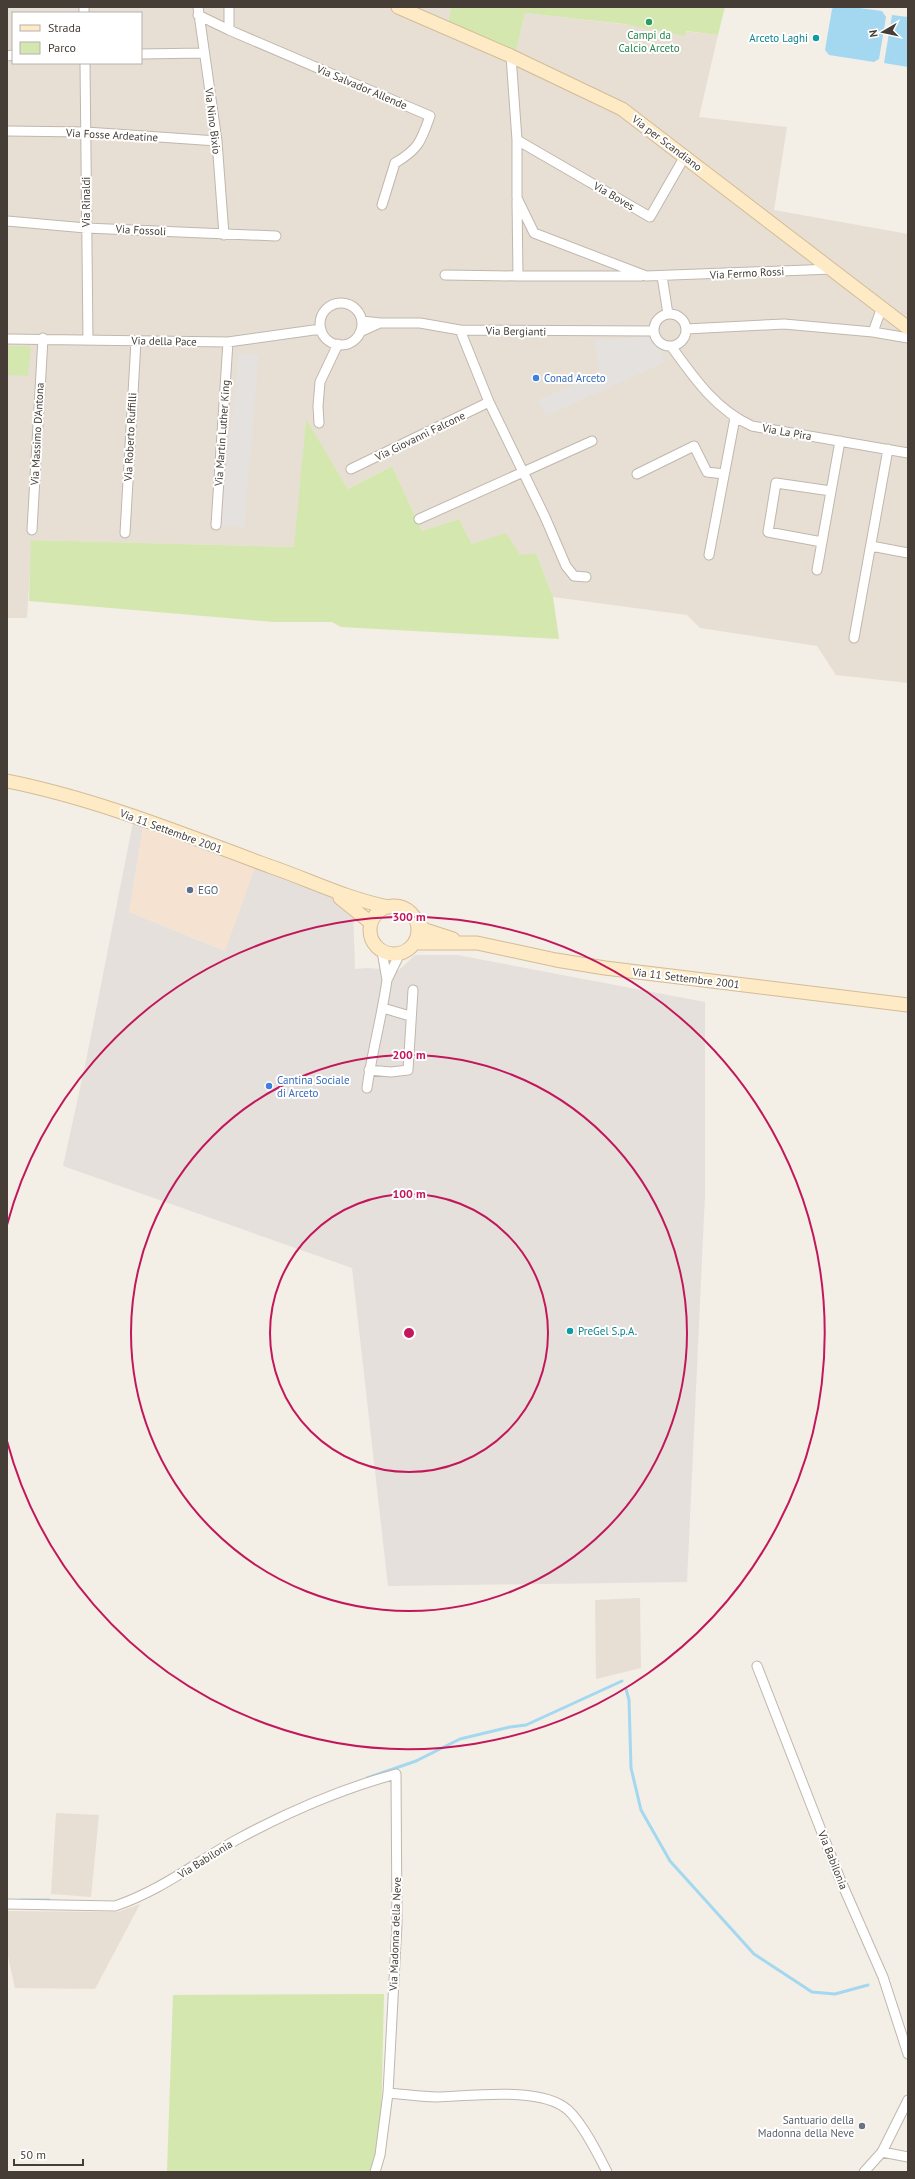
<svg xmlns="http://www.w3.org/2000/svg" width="915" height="2179" font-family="'PT Sans',sans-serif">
<rect width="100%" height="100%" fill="#f3eee6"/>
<path fill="#e7dfd4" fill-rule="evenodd" d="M7,7H451L446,35L513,62L525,13L718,35L699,117L787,127L774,210L908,234V683L836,675L817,646L700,628L687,615L553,597L536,553L520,556L472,544L459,519L422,531L392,466L348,489L306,420L295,547L32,540L27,618H7ZM13,13H141V63H13Z
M640,1598L641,1668L596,1679L595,1600Z
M56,1813L99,1815L91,1897L51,1894Z
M140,1904L95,1989L15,1988L7,1952V1911L118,1912Z"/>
<path fill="#f5e2d1" d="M143,828L255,868L226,951L129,912Z"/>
<path fill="#e5e0db" d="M134,817L144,821L129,912L225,951L256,865L332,894L353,911L355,969L367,968L399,970L415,955H457L705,1002V1195L687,1582L388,1586L352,1268L63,1166L86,1061Z"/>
<path fill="#d4e7af" d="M451,7H725L718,35L686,31L685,36L624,24L525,13L513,63L446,35Z
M7,346H29L31,348L28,376L7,375Z
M306,419L348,489L392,466L422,531L459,519L472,544L506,533L520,555L536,553L553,597L559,639L341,627L332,622H273L29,601L31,540L294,547Z
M384,1994L380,2172H167L173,1995Z"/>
<path fill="#e4e1de" d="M649,337L661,350L665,362L546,416L538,400L600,373L594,340Z
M239,353L259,355L244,528L238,526L220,527Z"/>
<path fill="#a3d8f0" d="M834,7H851L882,11L886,17L879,59L874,62L829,55L825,50L832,9Z
M892,15L908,17V67L884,63Z"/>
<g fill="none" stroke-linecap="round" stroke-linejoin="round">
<path stroke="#a3d8f0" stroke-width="3" d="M626,1689L629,1700L631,1768L641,1810L670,1861L754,1954L812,1992L835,1994L868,1985
M367,1778L416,1761L460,1739L510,1727L526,1725L622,1681
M21,1900H49"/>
<g stroke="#c1b7ac" stroke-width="11">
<path id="street" d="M84,7V13
M198,7L217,141L224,235
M198,15L229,30L430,116C421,141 419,149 395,163L382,205
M229,30V7
M141,54L204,53
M7,56L13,55
M511,56L517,140V198L534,233L646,276L832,269
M85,63L88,340
M7,131L86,132L217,141
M517,140L650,217L685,156
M517,201L518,276H641
M7,221L86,228L276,236
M445,275L518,276
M662,276L668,314
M320 324a21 21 0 1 1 42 0a21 21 0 1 1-42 0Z
M654 330a16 16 0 1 1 32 0a16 16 0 1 1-32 0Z
M380,323H420L460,330L654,331
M686,329L784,324L873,332L908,338
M460,330L489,402L545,517L566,566L574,576L586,577
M360,332L380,323L362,321
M873,332L882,307
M7,339L228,342L321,329
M671,346C694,378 716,410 752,426L908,453
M319,423L318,406L320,382L338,344
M351,469L489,402
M637,474L694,446L707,472L724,474
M831,491L776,483L768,532L822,542L840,441
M419,519L592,441
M216,525L228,342
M32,530L43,338
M125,533L136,341
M871,546L908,553
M709,555L735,418
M817,570L822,542
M854,638L888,449
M382,951L387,980L400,953
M383,1008L410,1016
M369,1070L391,1072L408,1070L413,990
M367,1088C372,1052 382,1016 387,980
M757,1666L840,1879L883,1977L908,2054
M7,1904L115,1906C162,1890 196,1862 238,1839C288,1812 341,1789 396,1774L397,1924L388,2093
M882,2152L908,2157
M375,2172L380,2155L388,2093C404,2094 421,2097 437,2097C471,2096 542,2086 568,2110C583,2124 598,2154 607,2172
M864,2172L882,2152L908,2100"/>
</g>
<g stroke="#d3bc97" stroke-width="15">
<path id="secondary" d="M398,7L511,56L622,109L908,328
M7,781C97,799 183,834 269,866C310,880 347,899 389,907
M340,898L371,923
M370 930a24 24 0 1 1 48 0a24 24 0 1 1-48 0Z
M418,924L425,930L453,939
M414,943H477L556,960L605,968L908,1005"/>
</g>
<use href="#street" stroke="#fff" stroke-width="9"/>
<use href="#secondary" stroke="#feeac5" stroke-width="13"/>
</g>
<g fill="none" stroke="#c2185b" stroke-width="2">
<circle cx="409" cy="1333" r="139"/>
<circle cx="409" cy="1333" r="278"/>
<path d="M7 1225A416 416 0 1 1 7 1441"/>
</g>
<circle fill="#2e9e5b" stroke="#fff" stroke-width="1.5" cx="649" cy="22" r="4"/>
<g fill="#0f9aa8" stroke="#fff" stroke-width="1.5">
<circle cx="816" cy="38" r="4"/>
<circle cx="570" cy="1331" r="4"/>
</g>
<g fill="#3f7fe0" stroke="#fff" stroke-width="1.5">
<circle cx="536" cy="378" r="4"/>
<circle cx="269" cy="1086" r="4"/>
</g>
<circle fill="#5c6f8a" stroke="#fff" stroke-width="1.5" cx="190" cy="890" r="4"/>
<circle fill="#6b7280" stroke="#fff" stroke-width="1.5" cx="862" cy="2126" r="4"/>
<g text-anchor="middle" stroke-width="4" stroke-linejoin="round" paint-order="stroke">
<g font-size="11" fill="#27864d" stroke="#fff">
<text x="649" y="39">Campi da<tspan x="649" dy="13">Calcio Arceto</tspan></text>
</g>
<g font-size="11" fill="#0d838f" stroke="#fff" text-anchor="end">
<text x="808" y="42">Arceto Laghi</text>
<text x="578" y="1335" text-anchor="start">PreGel S.p.A.</text>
</g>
<g font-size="11" fill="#463e36" stroke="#fff">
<text transform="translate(362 87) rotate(23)" y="4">Via Salvador Allende</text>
<text transform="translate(213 121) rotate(83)" y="4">Via Nino Bixio</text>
<text transform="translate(112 135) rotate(3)" y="4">Via Fosse Ardeatine</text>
<text transform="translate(667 143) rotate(37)" y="4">Via per Scandiano</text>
<text transform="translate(614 196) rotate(30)" y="4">Via Boves</text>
<text transform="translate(86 202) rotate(-90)" y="4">Via Rinaldi</text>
<text transform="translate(141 230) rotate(3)" y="4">Via Fossoli</text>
<text transform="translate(747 273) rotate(-3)" y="4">Via Fermo Rossi</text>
<text transform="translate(516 331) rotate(1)" y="4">Via Bergianti</text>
<text transform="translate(164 341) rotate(1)" y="4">Via della Pace</text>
<text transform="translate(787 432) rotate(10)" y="4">Via La Pira</text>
<text transform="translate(222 433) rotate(-86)" y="4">Via Martin Luther King</text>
<text transform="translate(37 434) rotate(-87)" y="4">Via Massimo D'Antona</text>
<text transform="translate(420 436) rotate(-26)" y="4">Via Giovanni Falcone</text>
<text transform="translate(130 437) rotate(-87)" y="4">Via Roberto Ruffilli</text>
<text transform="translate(171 831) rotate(20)" y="4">Via 11 Settembre 2001</text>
<text transform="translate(686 978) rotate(7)" y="4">Via 11 Settembre 2001</text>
<text transform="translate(205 1859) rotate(-32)" y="4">Via Babilonia</text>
<text transform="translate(833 1860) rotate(68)" y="4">Via Babilonia</text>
<text transform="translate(395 1934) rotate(-88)" y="4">Via Madonna della Neve</text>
</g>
<g font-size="11" fill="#366cbe" stroke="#fff" text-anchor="start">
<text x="544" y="382">Conad Arceto</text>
<text x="277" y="1084">Cantina Sociale<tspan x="277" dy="13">di Arceto</tspan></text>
</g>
<g font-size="11" fill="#4e5e75" stroke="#fff" text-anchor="start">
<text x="198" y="894">EGO</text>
</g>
<g font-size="11" fill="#5b616d" stroke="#fff" text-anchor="end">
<text x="854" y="2124">Santuario della<tspan x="854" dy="13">Madonna della Neve</tspan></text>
</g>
</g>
<circle cx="409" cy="1333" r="6" fill="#c2185b" stroke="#fff" stroke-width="2"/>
<g font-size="12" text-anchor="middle" font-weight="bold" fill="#c2185b" stroke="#fff" stroke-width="4" stroke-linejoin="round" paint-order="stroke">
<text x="409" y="921">300 m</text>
<text x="409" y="1059">200 m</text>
<text x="409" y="1198">100 m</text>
</g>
<rect width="915" height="2179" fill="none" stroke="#463e36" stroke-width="16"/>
<rect x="12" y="12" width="130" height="52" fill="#ffffff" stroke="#b5b2af"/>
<rect x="20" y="25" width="20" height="6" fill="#feeac5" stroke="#b5b2af"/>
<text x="48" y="32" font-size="12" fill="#463e36">Strada</text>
<rect x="20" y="42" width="20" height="12" fill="#d4e7af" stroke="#b5b2af"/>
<text x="48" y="52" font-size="12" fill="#463e36">Parco</text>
<g transform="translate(883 32) rotate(261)" stroke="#ffffff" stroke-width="3" paint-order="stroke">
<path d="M0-3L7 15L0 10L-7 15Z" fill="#463e36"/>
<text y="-6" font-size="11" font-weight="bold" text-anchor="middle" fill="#463e36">N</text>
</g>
<path d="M14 2159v6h69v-6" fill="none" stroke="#463e36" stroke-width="2"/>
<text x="20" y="2159" font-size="12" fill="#463e36" stroke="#ffffff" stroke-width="3" paint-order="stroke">50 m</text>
</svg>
